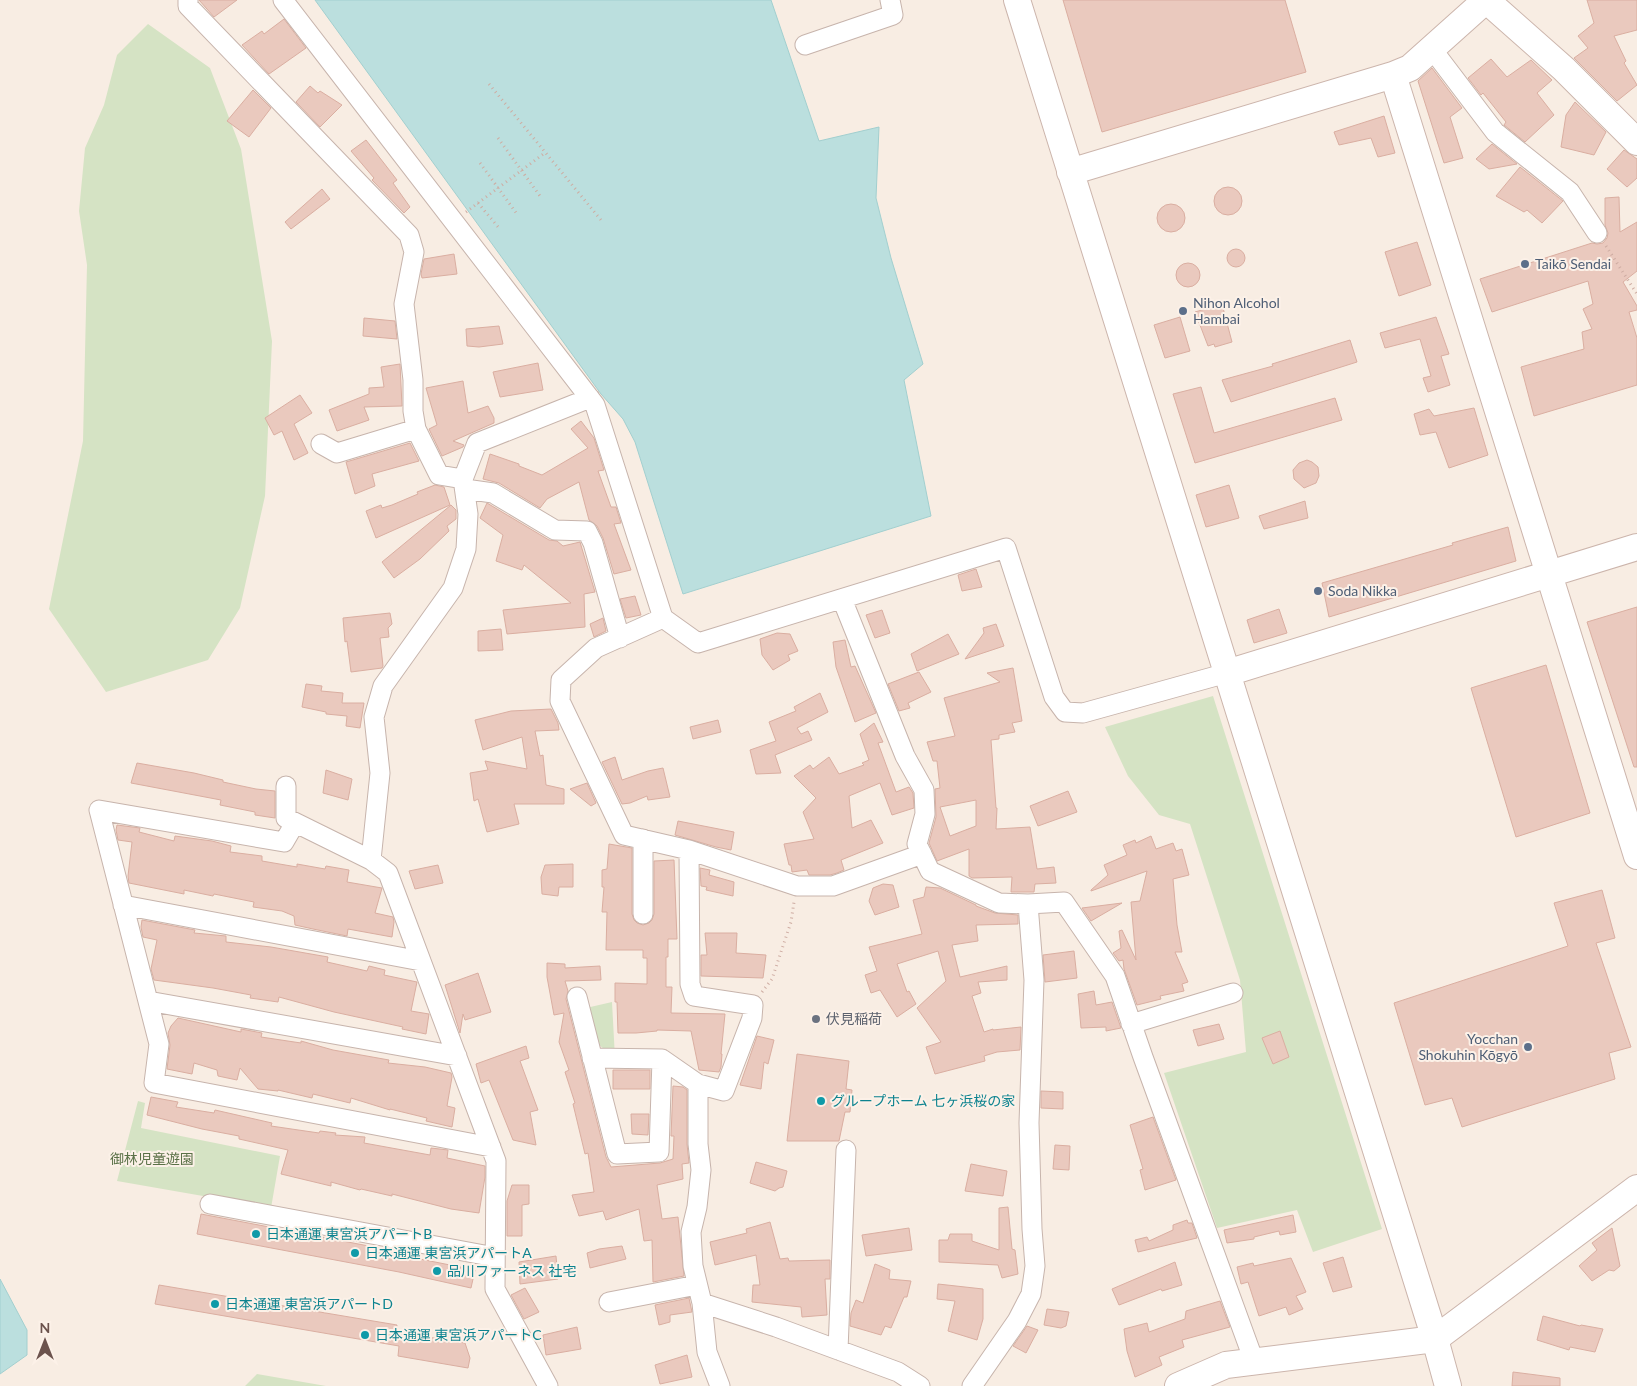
<svg xmlns="http://www.w3.org/2000/svg" width="1637" height="1386" font-family="Lato,'Noto Sans JP',sans-serif">
<rect width="100%" height="100%" fill="#f8ede3"/>
<path fill="#d5e3c4" d="M148,24L210,68L241,149L272,341L265,496L240,608L208,660L106,692L49,609L83,441L87,265L79,211L85,148L104,105L117,55Z
M1213,696L1382,1229L1313,1252L1297,1210L1217,1228L1164,1073L1246,1052L1240,980L1190,824L1159,815L1128,776L1105,727Z
M612,1002L615,1058L598,1044L586,1008Z
M138,1101L145,1103L141,1128L280,1156L271,1208L117,1181Z
M257,1374L326,1386H245Z"/>
<path fill="#bbdfde" stroke="#a2cfcf" d="M315,0H771L819,141L879,127L876,198L891,258L923,364L904,380L931,516L683,594L635,442L623,419L601,394Z
M0,1279L27,1330V1355L0,1374Z"/>
<path fill="#eac9be" stroke="#daaea1" fill-rule="evenodd" d="M199,0H237L214,17Z
M1063,0H1285L1306,72L1102,132Z
M1587,0H1637V30L1614,36L1626,61L1624,63L1637,85L1617,101L1574,58L1588,48L1578,36L1594,23Z
M284,19L306,48L269,74L242,45L262,31L264,34Z
M1491,59L1507,77L1531,60L1552,80L1537,93L1554,115L1525,142L1504,125L1506,122L1483,93L1481,95L1468,78Z
M1432,68L1462,108L1450,117L1463,158L1444,163L1418,81Z
M310,86L318,93L320,91L342,105L320,127L296,102Z
M253,90L271,108L249,137L227,121Z
M1575,102L1606,132L1594,155L1561,147L1566,115Z
M1384,116L1395,153L1378,157L1371,138L1339,145L1334,132Z
M366,140L397,180L393,183L410,207L404,213L372,180L374,178L351,151Z
M1492,144L1517,164L1489,169L1476,159Z
M1624,150L1637,159V178L1627,187L1607,169Z
M1520,167L1563,201L1542,223L1527,210L1524,212L1496,196Z
M1214 201a14 14 0 1 1 28 0a14 14 0 1 1-28 0Z
M322,189L330,199L291,229L285,222Z
M1619,197L1620,232L1637,222V271L1623,282L1637,306V310L1629,312L1637,338V385L1534,416L1521,367L1584,349L1582,332L1592,329L1583,309L1593,304L1588,281L1492,312L1480,279L1592,243L1597,244L1603,243L1607,238L1608,233L1605,225V198Z
M1157 218a14 14 0 1 1 28 0a14 14 0 1 1-28 0Z
M1417,242L1431,285L1399,296L1385,252Z
M1227 258a9 9 0 1 1 18 0a9 9 0 1 1-18 0Z
M454,254L457,274L422,278L421,274L424,259Z
M1176 275a12 12 0 1 1 24 0a12 12 0 1 1-24 0Z
M1222,304L1232,342L1215,347L1214,344L1208,346L1195,312Z
M1180,317L1190,351L1165,358L1154,325Z
M1436,317L1449,354L1441,356L1450,385L1428,392L1423,378L1431,376L1420,339L1385,348L1380,333Z
M364,318L395,321L397,339L363,336Z
M499,326L503,344L479,347L467,346L466,329Z
M1350,340L1357,362L1231,402L1222,380L1273,366L1272,364Z
M538,363L543,390L500,397L493,372Z
M400,364L402,406L364,407L369,420L337,431L329,410L369,394V388L384,387L381,367Z
M463,381L468,413L488,406L494,418V423L453,441L464,445L463,447L442,456L429,429L437,425L426,388Z
M1201,387L1214,433L1335,398L1342,420L1195,463L1173,394Z
M300,395L312,413L294,424L308,453L294,460L282,431L274,435L265,418Z
M1474,408L1488,455L1449,468L1436,432L1420,435L1414,414L1429,409L1434,416Z
M581,421L594,438L604,470L598,471L611,507H616L621,523L614,524L631,570L614,574L603,538L597,526L589,520L579,482L547,499L540,508L499,483L483,479L490,454L519,464V466L542,475L588,448L571,429Z
M410,443L419,461L372,474L375,486L355,494L346,462Z
M1307,460L1312,462L1318,467L1319,476L1316,483L1304,488L1294,479L1293,470L1299,463Z
M435,485L444,487L450,505L376,538L366,511L381,505L382,508L392,505L418,494L417,492Z
M1229,485L1239,518L1206,527L1196,495Z
M1305,501L1308,518L1264,529L1259,516Z
M487,503L549,540L557,541L563,546L580,542L595,592L584,594L585,627L507,634L503,610L571,603L524,565L522,570L496,561L503,535L480,518Z
M451,505L456,510V519L447,526L449,531L420,559L394,578L382,562Z
M1508,527L1516,561L1329,617L1322,583L1453,545L1452,543Z
M976,569L982,587L962,591L958,575Z
M635,596L641,615L626,618L620,599Z
M1637,607V767H1634L1587,622Z
M1279,609L1287,633L1254,643L1247,620Z
M882,610L890,633L875,638L866,615Z
M390,613L392,624L388,628L389,637L380,638L383,666L382,668L351,672L347,641L345,642L343,618Z
M603,618L606,631L594,637L590,624Z
M996,624L1004,646L965,659L984,633L983,628Z
M501,629L503,650L478,651V631Z
M777,633L790,634L798,651L788,655L790,660L773,670L762,655L760,639Z
M948,634L959,654L917,671L911,654Z
M845,640L851,667L855,666L876,713L855,722L836,667L833,642Z
M1546,665L1590,813L1516,837L1471,688Z
M1013,668L1022,721L1012,723L1015,732L999,735V739L991,740L996,808H997L996,829L1030,827L1037,869L1054,867L1056,883L1035,884L1034,892H1011L1012,877L972,878L969,876V849L937,861L929,843L936,817L935,789L940,788L937,761H933L927,742L955,736L944,698L1000,682L987,673ZM976,800V826L950,836L940,807Z
M919,672L931,692L908,703L910,708L899,711L888,684Z
M306,684L322,686L321,691L343,693L342,703H364L360,728L346,726L347,716L326,714V712L302,707Z
M820,693L828,712L797,728L801,734L808,731L812,740L775,755L781,773L756,774L750,750L776,741L769,722L796,711L794,707Z
M551,709L558,723L559,730L535,731L540,756L543,755L546,785L564,789V804H514L519,824L487,832L478,799L474,801L470,773L488,770L485,761L527,769L522,737L483,750L475,720L511,711Z
M718,720L721,732L693,739L690,727Z
M874,723L883,742L878,743L896,792L909,787L913,793L914,808L892,815L880,783L849,796L852,828L871,820L883,843L841,860L844,870L837,873L830,875H809L807,870L792,872L791,865H789L784,844L814,839L803,812L816,798L794,776L810,765L813,769L829,757L839,774L864,765L862,763L869,760L860,734Z
M615,757L622,780L648,771L663,768L670,797L648,800L647,796L630,803L622,804L602,762Z
M137,763L194,773L223,780V782L256,789L275,791V818L255,815V812L220,805L221,800L131,783Z
M326,770L352,779L348,800L323,793Z
M587,783L596,803L591,806L570,789Z
M1068,791L1077,812L1038,826L1030,806Z
M678,821L734,832L731,850L716,847L675,835Z
M117,825L140,828L139,832L174,841L175,836L212,841L231,846L230,852L262,856V861L297,867V864L325,869L326,866L349,870L347,882L382,888L375,913L393,917L394,922L392,937L348,929L347,936L313,929L295,925L294,916L282,911L253,907L254,902L214,894L213,896L184,890V894L129,883L128,876L132,842L118,840L116,830Z
M1151,836L1156,849L1173,843L1176,851L1182,849L1189,875L1173,879L1177,925L1182,952H1175L1188,982L1182,984L1184,991L1160,996L1161,999L1137,1005L1124,969L1123,960L1119,961L1113,953L1121,948L1119,931L1122,930L1136,960L1131,902L1140,901L1147,871L1091,891V890L1108,875L1104,865L1127,855L1123,845L1135,840L1136,843Z
M609,844L632,848V914L634,920L637,923L643,925L649,923L652,920L654,914V861L674,860L677,939H668V957H666V987H672L671,1013L725,1014L721,1054H722L721,1067L719,1072L699,1070L691,1031L657,1030V1031L636,1033H618L617,1002H615V983L647,984V958H643V950H606L607,912H602L604,887H602V870L607,869Z
M573,864V887H559L558,896L542,894L541,877L545,865Z
M438,865L443,883L415,889L409,871Z
M700,868L710,870L709,875L734,882L733,896L706,890L707,887L701,886Z
M883,884L893,885L899,907L875,915L869,901L873,888Z
M926,887L940,888L976,905V906L995,913L1018,915V924L976,925L978,941L952,945L960,977L1007,966V980L978,982L981,993L972,996L984,1032L993,1029V1030L1021,1027L1020,1050L997,1052L984,1056L985,1061L935,1074L926,1047L941,1042L917,1008L946,981L938,951L897,964L907,992L909,991L916,1004L897,1017L880,990L871,993L865,975L877,971L869,947L922,934L913,900L924,897Z
M1602,890L1615,938L1596,943L1631,1047L1609,1053L1615,1079L1462,1127L1452,1098L1425,1105L1394,1003L1568,946L1554,903Z
M1122,903L1091,921L1082,908Z
M142,920L195,930L194,933L226,936V942L271,947L328,957L327,962L367,971L369,966L385,970L384,975L417,982L411,1011L429,1014L426,1034L402,1029L403,1027L334,1012L279,997L278,1002L250,998L251,995L213,988L154,980L151,969L157,940L143,937L141,927Z
M705,933H737L736,953L766,955L763,978L701,976V955H707Z
M1074,951L1077,978L1045,982L1043,955Z
M547,963L565,964V968L600,966L601,980L565,981L568,991L566,999L606,1157L611,1167L660,1163L673,1159L674,1136H671L673,1086L683,1087L687,1090V1144L689,1163L682,1164L683,1179L657,1185L662,1219L678,1217L684,1276L653,1282L652,1240L644,1241L639,1209L606,1220L603,1211L579,1216L572,1195L594,1192L588,1153L585,1154L573,1104L575,1103L565,1072L569,1070L559,1042L564,1013L554,1015L547,977Z
M478,973L491,1012L465,1020L463,1014L460,1033L445,985Z
M1094,991L1096,1005L1112,1002L1121,1028L1106,1031V1027L1081,1028L1078,994Z
M178,1018L241,1032V1029L262,1033L261,1037L301,1043V1041L333,1050L389,1060L388,1063L425,1067L451,1073L452,1077L447,1106L455,1108L452,1127L426,1121L427,1118L390,1109V1110L351,1098L350,1103L313,1094L312,1098L278,1090V1091L258,1089L240,1068L237,1080L218,1076L217,1070L194,1063L192,1074L167,1069L170,1045L168,1033L171,1026Z
M1219,1024L1224,1039L1198,1046L1193,1030Z
M1280,1031L1289,1057L1273,1064L1262,1038Z
M757,1036L774,1040L768,1064L764,1062L761,1089L740,1085Z
M526,1046L529,1058L520,1061L538,1110L530,1112L536,1145L513,1140L489,1080L481,1083L476,1064Z
M797,1054L849,1061L846,1089L852,1090L850,1112H845L839,1141H787Z
M613,1070H650V1089H613Z
M1041,1091L1063,1092V1109L1041,1108Z
M151,1097L178,1102L176,1107L214,1113L215,1110L272,1123L271,1126L319,1133L320,1131L336,1133L335,1135L365,1137L364,1143L430,1155L431,1148L448,1150L447,1158L485,1166V1177L479,1213L451,1209L392,1194V1196L361,1189L360,1190L331,1182V1186L281,1174L288,1150L239,1139V1136L202,1129L147,1115Z
M631,1114H649L648,1135L632,1134Z
M1153,1117L1176,1180L1145,1190L1140,1170L1143,1169L1130,1125Z
M1055,1145L1070,1146L1069,1170L1053,1169Z
M756,1162L787,1171L783,1187L779,1188L775,1191L750,1183Z
M971,1164L1007,1171L1003,1196L965,1191Z
M512,1185H529V1204L522,1205V1236H507V1201Z
M1008,1207L1012,1249L1015,1250L1018,1274L1002,1278L998,1265L939,1262V1240H948L950,1234H972V1241L999,1250V1208Z
M201,1214L395,1251V1254L475,1270L471,1288L399,1272L197,1234Z
M1293,1215L1296,1232L1280,1235L1279,1231L1254,1237V1239L1227,1243L1224,1230Z
M1187,1220L1188,1223H1192L1197,1238L1138,1252L1135,1240L1147,1237L1149,1241L1173,1230V1225Z
M770,1222L780,1259L788,1258L789,1261L830,1260V1279H825L827,1315L802,1317L801,1307L752,1302L753,1285H760L756,1255L715,1265L710,1242L747,1233L746,1229Z
M909,1228L912,1250L866,1256L862,1235Z
M1612,1228L1620,1266L1614,1271L1609,1270L1592,1281L1579,1266L1597,1250L1592,1243Z
M622,1246L626,1259L590,1268L587,1253L599,1249Z
M556,1256L558,1279L520,1284L519,1262Z
M1343,1257L1352,1287L1333,1292L1323,1263Z
M1291,1258L1306,1292L1296,1296L1303,1309L1289,1315L1286,1307L1259,1316L1248,1282L1241,1284L1237,1267L1253,1263L1254,1266Z
M1175,1262L1182,1285L1162,1291L1161,1289L1119,1305L1112,1289Z
M875,1264L890,1270L889,1279L911,1281L907,1297H904L891,1328L885,1326L881,1335L850,1326L851,1313L856,1300L863,1303Z
M938,1284L983,1289V1319L977,1340L948,1331L955,1301L937,1299Z
M159,1285L397,1325L396,1332L465,1343L470,1358L468,1368L398,1356L399,1346L155,1304Z
M525,1288L539,1312L524,1319L511,1295Z
M689,1298L692,1312L670,1315V1322L659,1325L655,1305Z
M1220,1301L1230,1327L1182,1340L1184,1347L1159,1357L1162,1365L1135,1377L1127,1351L1124,1329L1147,1323L1149,1332L1185,1319L1186,1311Z
M1047,1309L1069,1312L1066,1326L1061,1328L1044,1325Z
M1543,1316L1580,1326L1581,1325L1603,1329L1595,1352L1570,1347L1569,1350L1537,1340Z
M1027,1326L1038,1330L1026,1353L1013,1346Z
M577,1327L581,1349L546,1355L543,1335Z
M687,1355L692,1377L660,1384L655,1365Z
M1513,1372L1560,1378V1386H1512Z"/>
<g fill="none" stroke-linecap="round" stroke-linejoin="round">
<g stroke="#c7b4ac" stroke-width="21">
<path id="street" d="M188,0V6L409,235L414,252L404,304L413,380V411L416,429L439,475L463,479
M283,0L595,405L663,618L698,643L1006,548L1054,697L1065,712L1083,713L1227,673
M805,45L893,15L890,0
M1432,49L1495,132L1570,192L1597,233
M321,444L337,453L416,429
M465,489L493,493L555,530L587,531L593,543L620,638
M842,599L905,756L924,790L925,814L917,844L930,871L999,903L1028,904
M663,618L596,648L561,680L560,701L624,835L689,850L797,886H833L922,854
M286,786V818L371,860L388,873L496,1161L495,1289L548,1386
M295,823L284,842L99,810L159,1044L154,1083L491,1147
M689,850L690,984L694,996L753,1005L752,1018L724,1091L698,1084
M371,860L380,773L374,717L383,686L453,588L466,549L468,514L463,479L477,443L590,398
M123,905L421,961
M643,914V839
M577,997L617,1154L659,1152L662,1059L698,1084V1144L701,1170L697,1207L691,1232L693,1266L702,1303L707,1352L720,1386
M148,1001L457,1056
M1131,1024L1233,993
M592,1058L662,1059
M210,1204L495,1257
M609,1302L697,1285
M702,1303L776,1327L898,1372L920,1386
M838,1350L846,1150
M972,1386L1017,1321L1031,1294L1035,1266L1032,1229L1029,1123L1034,980L1028,904L1064,902L1115,976L1143,1057L1254,1361"/>
</g>
<g stroke="#ccb5ac" stroke-width="28">
<path id="secondary" d="M1017,0L1435,1339L1448,1386
M1486,0L1564,69L1637,142
M1393,75L1637,856
M1070,172L1393,75L1410,68L1486,0
M1227,673L1637,547
M1178,1386L1226,1365L1435,1339L1637,1188"/>
</g>
<path stroke="#ceaca2" stroke-width="3" stroke-dasharray="1 4" stroke-linecap="butt" d="M489,84L601,220
M498,138L540,196
M480,163L517,214
M478,203L499,228
M466,212L546,152
M1606,246L1637,294
M762,992L772,979L791,922L794,902"/>
<use href="#street" stroke="#fff" stroke-width="19"/>
<use href="#secondary" stroke="#fff" stroke-width="26"/>
</g>
<g fill="#5c6f8a" stroke="#fcf1e8" stroke-width="2">
<circle cx="1525" cy="264" r="5"/>
<circle cx="1183" cy="311" r="5"/>
<circle cx="1318" cy="591" r="5"/>
<circle cx="1528" cy="1047" r="5"/>
</g>
<circle fill="#6b7280" stroke="#fcf1e8" stroke-width="2" cx="816" cy="1019" r="5"/>
<g fill="#0f9aa8" stroke="#fcf1e8" stroke-width="2">
<circle cx="821" cy="1101" r="5"/>
<circle cx="256" cy="1234" r="5"/>
<circle cx="355" cy="1253" r="5"/>
<circle cx="437" cy="1271" r="5"/>
<circle cx="215" cy="1304" r="5"/>
<circle cx="365" cy="1335" r="5"/>
</g>
<g text-anchor="middle" stroke-width="4" stroke-linejoin="round" paint-order="stroke">
<g font-size="14" fill="#4e5e75" stroke="#fcf1e8" text-anchor="start">
<text x="1535" y="269">Taikō Sendai</text>
<text x="1193" y="308">Nihon Alcohol<tspan x="1193" dy="16">Hambai</tspan></text>
<text x="1328" y="596">Soda Nikka</text>
<text x="1518" y="1044" text-anchor="end">Yocchan<tspan x="1518" dy="16">Shokuhin Kōgyō</tspan></text>
</g>
<g font-size="14" fill="#5b616d" stroke="#fcf1e8" text-anchor="start">
<text x="826" y="1024">伏見稲荷</text>
</g>
<g font-size="14" fill="#0d838f" stroke="#fcf1e8" text-anchor="start">
<text x="831" y="1106">グループホーム 七ヶ浜桜の家</text>
<text x="266" y="1239">日本通運 東宮浜アパートB</text>
<text x="365" y="1258">日本通運 東宮浜アパートA</text>
<text x="447" y="1276">品川ファーネス 社宅</text>
<text x="225" y="1309">日本通運 東宮浜アパートD</text>
<text x="375" y="1340">日本通運 東宮浜アパートC</text>
</g>
<g font-size="14" fill="#5a7147" stroke="#fcf1e8">
<text x="152" y="1164">御林児童遊園</text>
</g>
</g>
<g transform="translate(45 1341)" stroke="#fcf1e8" stroke-width="4" paint-order="stroke">
<path d="M0-4L9 19L0 12L-9 19Z" fill="#6c534d"/>
<text y="-8" font-size="14" font-weight="bold" text-anchor="middle" fill="#6c534d">N</text>
</g>
</svg>
